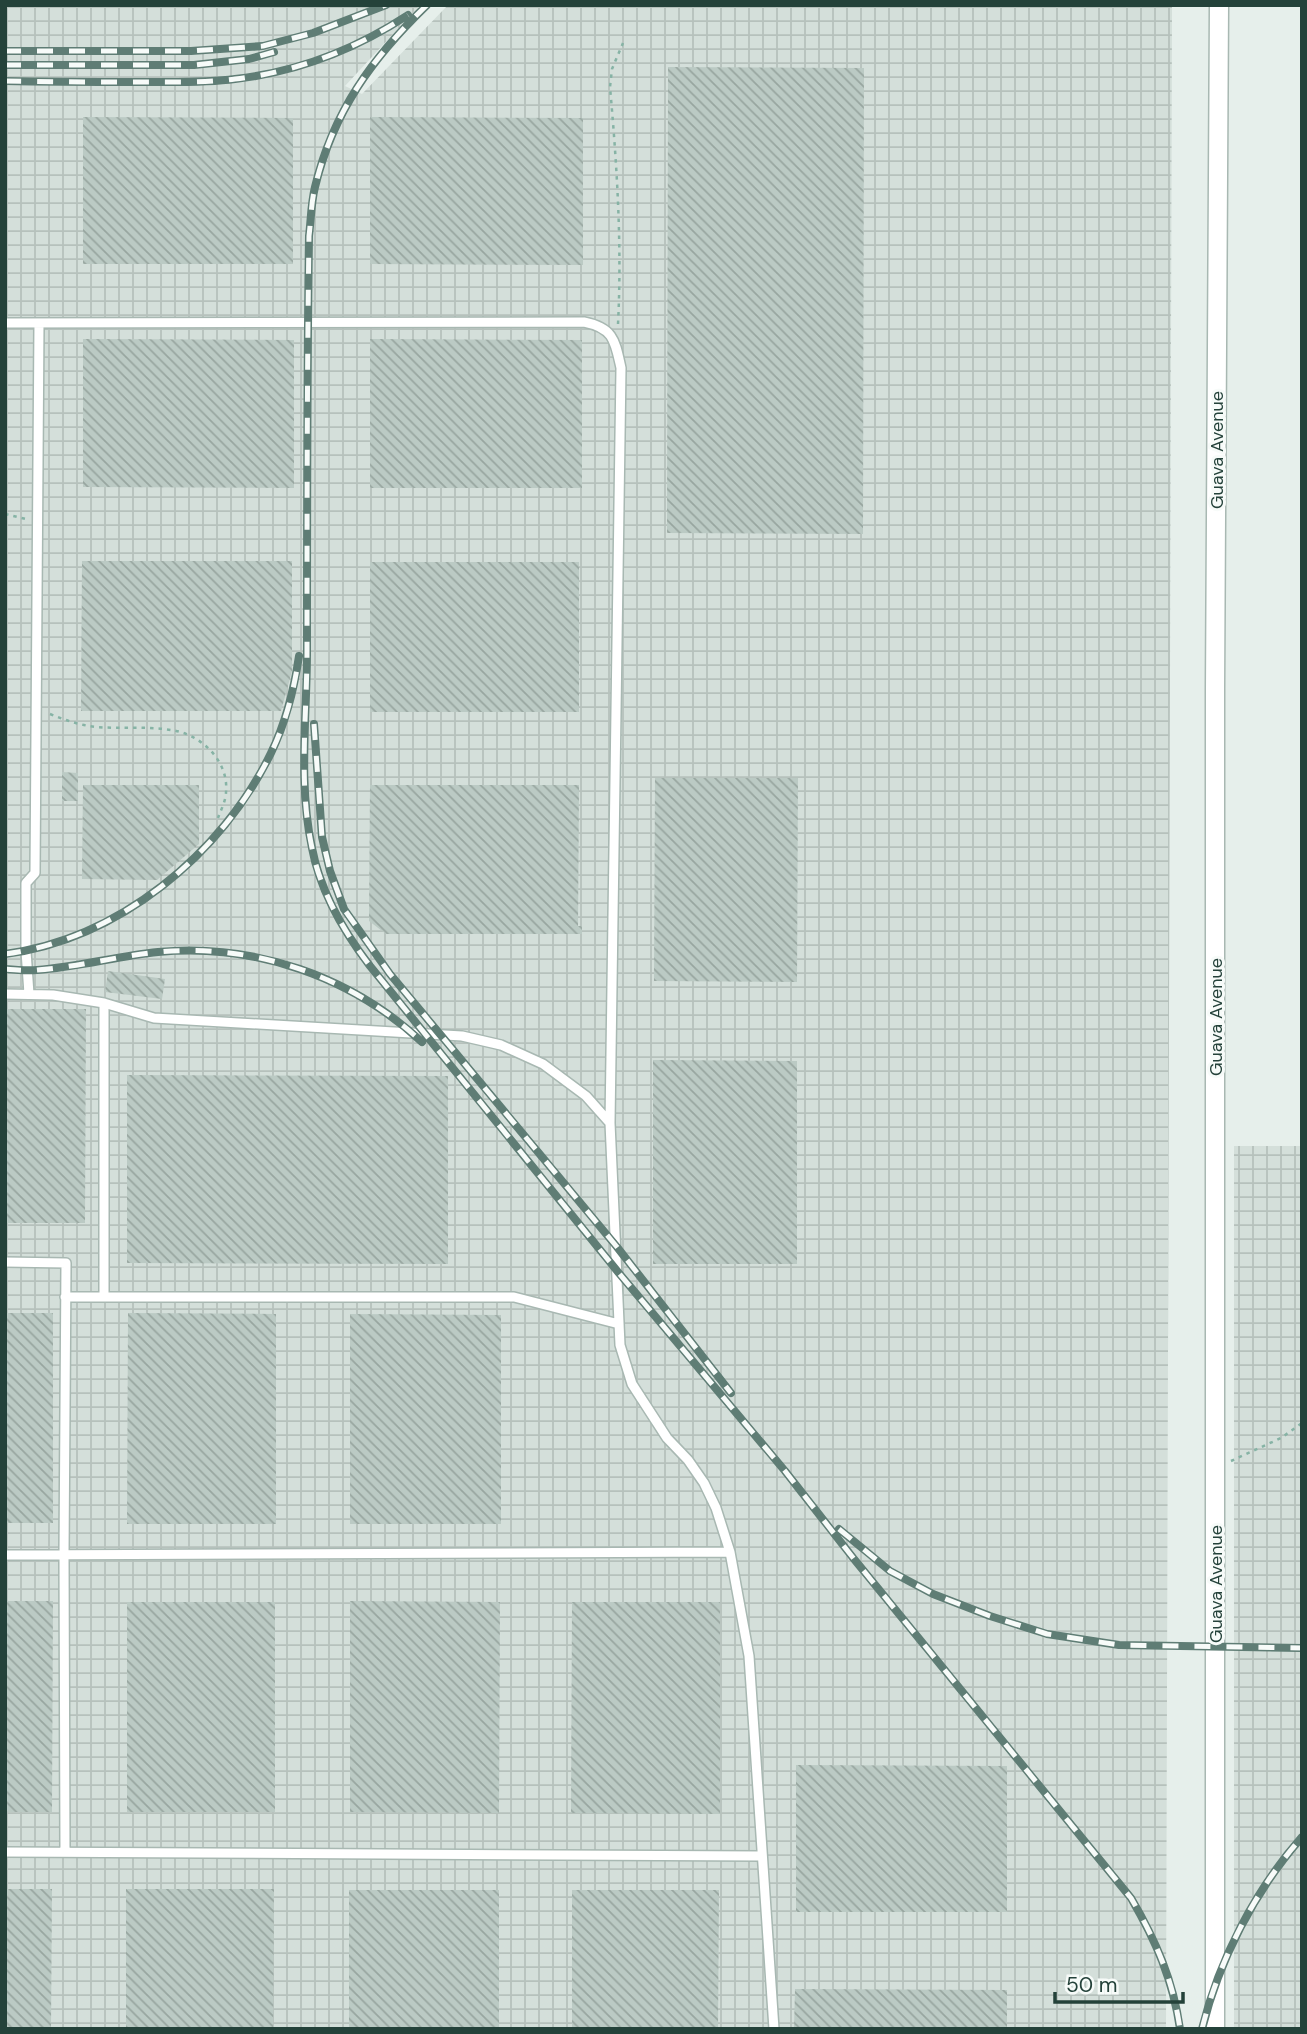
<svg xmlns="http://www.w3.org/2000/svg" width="1307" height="2034" font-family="'DM Sans',sans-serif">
<defs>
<pattern id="industrial-grid" width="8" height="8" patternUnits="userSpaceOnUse" patternTransform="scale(1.75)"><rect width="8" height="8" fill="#d4dfda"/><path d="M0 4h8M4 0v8" fill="none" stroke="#b6c1bc"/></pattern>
<pattern id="building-back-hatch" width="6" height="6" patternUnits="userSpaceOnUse" patternTransform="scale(1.75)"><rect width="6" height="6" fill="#bbcac4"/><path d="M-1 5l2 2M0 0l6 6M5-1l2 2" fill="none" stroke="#98a6a0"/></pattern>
</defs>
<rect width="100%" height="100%" fill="#e6efeb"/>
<path fill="url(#industrial-grid)" d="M5,5H420L345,86L362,94L448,5H1172L1166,2029H5Z
M1234,1146H1302V2029H1234Z"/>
<path fill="url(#building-back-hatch)" d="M668,67L864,68L863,534L667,533Z
M83,117L293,118V264H83Z
M370,117L583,118V265L370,264Z
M83,339L294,340V488L83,487Z
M370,339L582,340V488H370Z
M82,561H292V671L281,711H81Z
M370,562H579V712H370Z
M62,772L78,773V801H62Z
M655,778H798L797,982L654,981Z
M83,785H199V844L157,880L82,879Z
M370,785H579L578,926H582V934H386L369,921Z
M108,971L165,979L162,999L105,992Z
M5,1009H86L85,1223H5Z
M653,1060L797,1061V1264H653Z
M127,1075L448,1076V1264L127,1263Z
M5,1313H53V1523H5Z
M128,1313L276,1314V1524H127Z
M350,1314L501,1315V1524H350Z
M5,1601H53L52,1812H5Z
M350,1601L500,1602L499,1813L350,1812Z
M127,1602H275V1812H127Z
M572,1602H720V1814L571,1813Z
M796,1765L1007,1766V1912H796Z
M5,1889H52L51,2029H5Z
M126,1889H274L273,2029H126Z
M349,1890H499V2029H349Z
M572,1890H719L718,2029H572Z
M795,1989L1007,1990V2029H794Z"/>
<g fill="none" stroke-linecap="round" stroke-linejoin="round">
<g stroke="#a8b8b2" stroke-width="12">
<path id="service" d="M5,323L584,322C614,328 615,341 621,368L610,1123L620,1345L632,1384L667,1438L688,1460L704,1483L716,1508L730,1552L749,1656L774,2029
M5,994L53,995L104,1003L154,1018L462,1036L501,1045L543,1064L586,1096L610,1123
M29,994L26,951V883L35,873L39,323
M104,1003V1297
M5,1262L66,1263L64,1555L65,1852
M65,1297H514L619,1324
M5,1555L730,1552
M5,1852L762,1856"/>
</g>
<g stroke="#a8b8b2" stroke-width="21">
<path id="minor" d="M1215,2029V689L1219,5"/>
</g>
<path stroke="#86b3a5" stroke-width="2.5" stroke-dasharray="3.5 5" stroke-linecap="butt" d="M618,324C622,245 617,166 610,87L612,69L623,43
M5,514L26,519
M50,714C65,720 79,725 96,727C121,729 146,726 171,730C201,734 229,761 226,792C226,800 221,810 218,818
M1231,1461L1281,1438L1302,1423"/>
<use href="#service" stroke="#fff" stroke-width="9"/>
<use href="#minor" stroke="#fff" stroke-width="18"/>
<g stroke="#5f7d75" stroke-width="8">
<path id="rail" d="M427,5C372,58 333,112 315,187C311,203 311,220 309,236C307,374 307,513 307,651C307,716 298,783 312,848C320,891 344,932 370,966L618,1272L785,1471L854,1559L1131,1898C1156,1941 1173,1980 1180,2029
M5,51H191L263,46L313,33L386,5
M5,65H194L249,59L274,52
M5,81C52,82 98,82 144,82C174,82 205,83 235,79C297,72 356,49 408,15
M314,724L322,837L330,871L344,909L390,974L617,1247L731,1393
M5,954C119,939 222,854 271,753C286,722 294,690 299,656
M5,969C16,970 27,971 37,970C78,967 118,956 158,952C254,943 351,976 422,1042
M839,1529L890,1571L933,1594L990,1616L1047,1634L1119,1645L1302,1648
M1202,2029C1219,1960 1255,1890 1302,1837"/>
</g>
<use href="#rail" stroke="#f7fbf9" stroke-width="5" stroke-dasharray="16" stroke-linecap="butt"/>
</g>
<g text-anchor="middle" stroke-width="6" stroke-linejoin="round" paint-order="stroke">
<g font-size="18" fill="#24423a" stroke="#f7fbf9">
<text transform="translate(1217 450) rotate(-90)" y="6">Guava Avenue</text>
<text transform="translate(1216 1017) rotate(-90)" y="6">Guava Avenue</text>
<text transform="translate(1216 1584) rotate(-90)" y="6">Guava Avenue</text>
</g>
</g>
<rect width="1307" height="2034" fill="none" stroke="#24423a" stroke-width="14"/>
<path d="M1055 1992v10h128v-10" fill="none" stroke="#24423a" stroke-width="3.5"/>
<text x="1066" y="1992" font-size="21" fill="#24423a" stroke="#f7fbf9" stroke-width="5" paint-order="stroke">50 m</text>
</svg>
